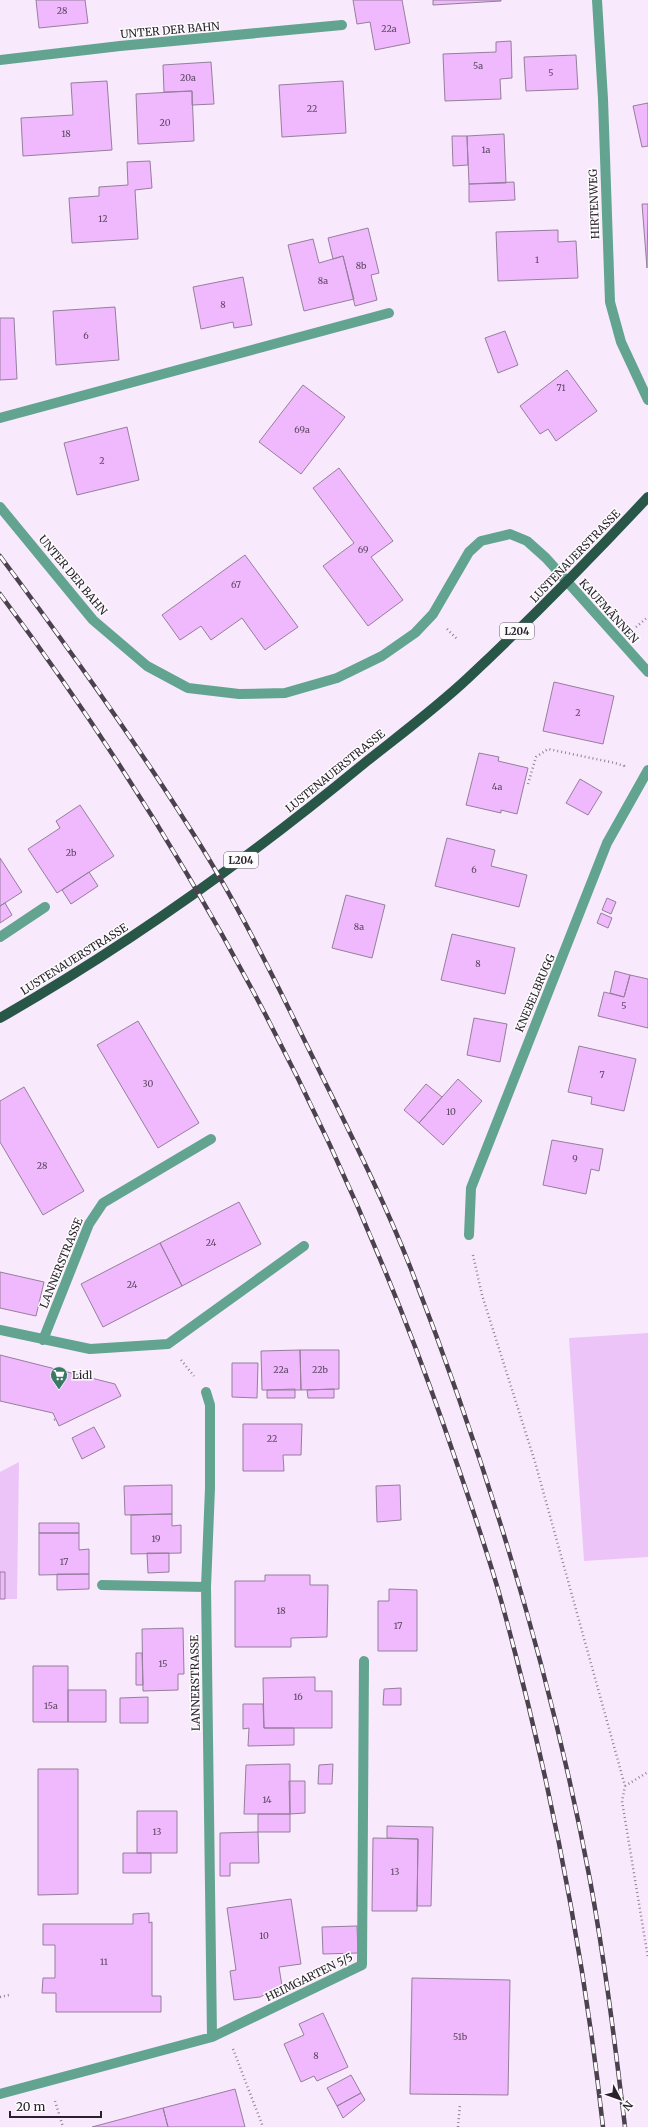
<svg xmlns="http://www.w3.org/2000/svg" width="648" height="2127" font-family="Merriweather,serif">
<rect width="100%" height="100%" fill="#f8e9fc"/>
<path fill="#edc4f8" d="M648,1333V1557L584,1561L569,1338Z
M19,1462L17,1599H5V1572H0V1472Z"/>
<path fill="#f0b9fd" stroke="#957f9b" d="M36,0H85L88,23L39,28Z
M353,0H402L410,43L375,50L370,22L357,24Z
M433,0H501V1L433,5Z
M511,41L512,78L500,79L501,99L445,101L443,54L496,52V42Z
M576,55L578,89L526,91L524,57Z
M211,62L214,104L192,105V91L164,92L163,65Z
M107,81L112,150L23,156L21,118L73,115L71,83Z
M343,81L346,133L282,137L279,85Z
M192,91L194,141L138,144L136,94Z
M648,103V146L642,147L633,106Z
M504,134L506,183L469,184L467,136Z
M452,136H467L468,165L453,166Z
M150,161L152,188L135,190L138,239L72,243L69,198L99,196V187L128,185L127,162Z
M514,182L515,200L469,202V184Z
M642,204H648L647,268Z
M368,228L379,273L371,275L377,300L355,306L343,256L333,259L328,238Z
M558,230V242L576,241L578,278L498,281L496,232Z
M313,239L319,263L343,256L354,299L304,311L288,245Z
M243,277L252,325L234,328L233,322L201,329L193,287Z
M115,307L119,360L56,365L53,311Z
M0,318H14L17,379L0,380Z
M505,331L518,365L498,373L485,338Z
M567,370L597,411L556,441L548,429L540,434L520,406Z
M303,385L345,417L301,474L259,442Z
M127,427L139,480L77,495L64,443Z
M339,468L393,541L371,557L403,600L368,626L323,566L354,543L313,488Z
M245,555L298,627L265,650L242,618L211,640L201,626L180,640L162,615Z
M554,682L614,696L603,744L543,731Z
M479,753L499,757L498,761L528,768L517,814L501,810V813L466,805Z
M580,779L602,792L588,815L566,803Z
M80,805L114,856L57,893L28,849L60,828L56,821Z
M447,838L495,850L491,866L527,875L519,907L435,886Z
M0,858L22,892L0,906Z
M89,872L98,886L71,904L62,890Z
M346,895L385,905L372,958L332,948Z
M607,898L616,902L611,914L602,910Z
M5,903L12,915L0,923V906Z
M601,913L612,918L608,928L597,923Z
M452,934L515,948L505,994L441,980Z
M615,971L630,975L624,997L610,993Z
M630,975L648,979V1028L598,1016L604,992L624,997Z
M474,1018L507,1024L500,1062L467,1055Z
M138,1021L199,1123L158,1148L97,1045Z
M579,1046L636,1059L624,1111L591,1104L592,1097L568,1092Z
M458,1079L482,1101L443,1145L419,1123Z
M426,1084L442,1097L419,1123L404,1110Z
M24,1087L84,1191L43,1215L0,1142V1101Z
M552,1140L603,1149L599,1171L591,1169L586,1194L543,1185Z
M239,1202L261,1244L182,1286L160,1243Z
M160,1243L182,1286L103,1327L81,1284Z
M0,1272L44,1282L36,1316L0,1308Z
M300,1350H339V1389L301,1390Z
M300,1350L301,1390H262L261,1351Z
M0,1355L115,1384L121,1396L59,1426L53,1413L0,1401Z
M232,1363H258L257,1398L232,1397Z
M295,1389V1398H267V1390Z
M334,1389V1398H308L307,1390Z
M243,1424H302L301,1455H283L284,1471H243Z
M94,1427L105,1447L82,1459L72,1438Z
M172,1485V1514L125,1515L124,1486Z
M400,1485L401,1520L377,1522L376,1486Z
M172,1514V1526L181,1525V1553L131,1554V1515Z
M39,1523H79V1533H39Z
M39,1533H79V1550L89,1549V1574L39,1575Z
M147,1553H169V1572L148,1573Z
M0,1572H5V1599H0Z
M57,1574H89V1589L57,1590Z
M265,1575H310V1585H328L327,1637L291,1638V1647H235V1581H265Z
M389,1589L417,1590V1651H378V1601H389Z
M183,1628L184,1674H178V1690L143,1691L142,1629Z
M136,1653H142L143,1685H136Z
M33,1666H68V1722H33Z
M315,1677V1691H332V1728H264L263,1678Z
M401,1688V1705H383L384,1689Z
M68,1690H106V1722H68Z
M148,1697V1723H120V1698Z
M243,1704H263L264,1728H294V1745L248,1746L249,1728L243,1729Z
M290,1764V1814H244L246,1765Z
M333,1764L332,1784H318L319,1765Z
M38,1769H78V1894L38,1895Z
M289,1781H305V1813L290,1814Z
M137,1811H177V1853H137Z
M258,1814H290V1832H258Z
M387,1826L433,1827L431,1906H417L418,1839L387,1838Z
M258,1832L259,1863H230V1876H220V1833Z
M373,1838L418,1839L417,1911H372Z
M123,1853H151V1873H123Z
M291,1899L301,1964L279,1967L282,1986L260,1997L234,2000L230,1971L236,1970L227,1908Z
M149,1913V1923L152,1922V1996H161V2012H56V1993H42L43,1978H55V1945H43V1924H133V1914Z
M357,1926L358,1953L323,1954L322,1927Z
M412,1978L510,1980L508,2095L410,2094Z
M323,2013L348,2067L317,2081L314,2076L301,2082L284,2044L304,2035L299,2024Z
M351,2075L361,2093L337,2106L327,2088Z
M235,2089L245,2127H168L163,2108Z
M361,2093L365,2100L343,2118L337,2106Z
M163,2108L168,2127H92Z"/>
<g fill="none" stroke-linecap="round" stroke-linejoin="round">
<path stroke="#908493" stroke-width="2.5" stroke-dasharray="1 3" stroke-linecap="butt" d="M636,627L648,617
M447,629L458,640
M528,784L536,757L548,749L615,763L624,766L623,769
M473,1255L482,1295L535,1462L625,1786L622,1801L648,1958
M181,1360L194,1376
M54,1420L56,1419
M625,1786L648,1772
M0,1997L9,1995
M233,2049L263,2127
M55,2101L63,2127
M458,2127L460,2104"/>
<path stroke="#62a48f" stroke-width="10" d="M597,0L603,99L610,302L621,342L648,400
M0,60L120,46L342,25
M0,418L389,313
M0,507L93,620L147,666L188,688L239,694L285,693L337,678L382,656L415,633L433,614L469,552L481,541L510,534L527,541L546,558L648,672
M0,937L45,907
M469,1235L471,1188L607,843L648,770
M0,1330L90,1349L168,1344L304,1246
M43,1340L89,1224L103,1203L211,1139
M206,1392L210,1405V1488L206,1587L212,2037
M102,1585L206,1587
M0,2094L212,2037L362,1965L364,1661"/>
<path stroke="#285748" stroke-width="10" d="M0,1018C130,944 252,856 367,761C401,734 436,708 468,678C530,620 590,559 648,497"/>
<g stroke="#4c424f" stroke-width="4.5">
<path id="rail" d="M0,556C65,643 129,732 187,824C237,901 277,984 317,1066C350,1133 384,1200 411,1269C488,1467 551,1672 590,1880C605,1962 615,2044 625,2127
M0,594C189,846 340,1128 444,1426C463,1482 483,1537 499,1593C548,1768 583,1947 603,2127"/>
</g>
<use href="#rail" stroke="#fcfcfc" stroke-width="3" stroke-dasharray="9" stroke-linecap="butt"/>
</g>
<defs>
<g id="supermarket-pin" transform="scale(0.9)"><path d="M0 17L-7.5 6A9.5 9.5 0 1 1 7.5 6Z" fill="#3b7966" stroke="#fcfcfc"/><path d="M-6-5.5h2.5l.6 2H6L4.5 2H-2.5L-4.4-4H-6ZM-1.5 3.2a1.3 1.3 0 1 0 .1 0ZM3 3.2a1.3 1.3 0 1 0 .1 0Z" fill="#fff"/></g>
</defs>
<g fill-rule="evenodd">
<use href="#supermarket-pin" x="59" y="1375"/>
</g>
<g text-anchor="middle" stroke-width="3" stroke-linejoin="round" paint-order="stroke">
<g font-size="9" fill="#5c4760">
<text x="62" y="14">28</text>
<text x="389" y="32">22a</text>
<text x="478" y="69">5a</text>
<text x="551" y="76">5</text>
<text x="188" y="81">20a</text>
<text x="312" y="112">22</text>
<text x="165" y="126">20</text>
<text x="66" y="137">18</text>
<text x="486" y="153">1a</text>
<text x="103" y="222">12</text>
<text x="537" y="263">1</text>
<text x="361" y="269">8b</text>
<text x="323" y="284">8a</text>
<text x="223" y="308">8</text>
<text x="86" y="339">6</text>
<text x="561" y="391">71</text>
<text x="302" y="433">69a</text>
<text x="102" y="464">2</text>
<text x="363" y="553">69</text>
<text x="236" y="588">67</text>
<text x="578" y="716">2</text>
<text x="497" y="790">4a</text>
<text x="71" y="856">2b</text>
<text x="474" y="873">6</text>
<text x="359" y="930">8a</text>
<text x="478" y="967">8</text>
<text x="624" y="1009">5</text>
<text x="602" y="1078">7</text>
<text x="148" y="1087">30</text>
<text x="451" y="1115">10</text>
<text x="575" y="1162">9</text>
<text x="42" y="1169">28</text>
<text x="211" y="1246">24</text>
<text x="132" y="1288">24</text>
<text x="281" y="1373">22a</text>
<text x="320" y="1373">22b</text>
<text x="272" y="1442">22</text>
<text x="156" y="1542">19</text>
<text x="64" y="1565">17</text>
<text x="281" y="1614">18</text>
<text x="398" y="1629">17</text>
<text x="163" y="1667">15</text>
<text x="298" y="1700">16</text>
<text x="51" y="1709">15a</text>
<text x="267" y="1803">14</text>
<text x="157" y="1835">13</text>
<text x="395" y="1875">13</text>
<text x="264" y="1939">10</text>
<text x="104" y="1965">11</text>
<text x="460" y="2040">51b</text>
<text x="316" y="2059">8</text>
</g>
<g fill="#fcfcfc" stroke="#69636a" stroke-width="1">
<rect x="500" y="623" width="34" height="16" rx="3"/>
<rect x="224" y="852" width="34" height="16" rx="3"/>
</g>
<g font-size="10" font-weight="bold" fill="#2a212c">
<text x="517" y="635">L204</text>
<text x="241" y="864">L204</text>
</g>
<g font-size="11" fill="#2a212c" stroke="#fcfcfc">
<text transform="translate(170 30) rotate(-5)" y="4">UNTER DER BAHN</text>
<text transform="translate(594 204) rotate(-92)" y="4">HIRTENWEG</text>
<text transform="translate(575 556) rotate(-46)" y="4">LUSTENAUERSTRASSE</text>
<text transform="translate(73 575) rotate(50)" y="4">UNTER DER BAHN</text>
<text transform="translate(609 611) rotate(48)" y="4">KAUFMÄNNEN</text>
<text transform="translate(335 771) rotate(-39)" y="4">LUSTENAUERSTRASSE</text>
<text transform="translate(74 959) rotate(-32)" y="4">LUSTENAUERSTRASSE</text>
<text transform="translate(535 993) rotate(-67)" y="4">KNEBELBRUGG</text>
<text transform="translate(61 1263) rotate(-68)" y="4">LANNERSTRASSE</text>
<text transform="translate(195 1683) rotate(-91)" y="4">LANNERSTRASSE</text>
<text transform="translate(309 1977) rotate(-26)" y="4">HEIMGARTEN 5/5</text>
</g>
<g font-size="11" fill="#2a212c" stroke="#fcfcfc" text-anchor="start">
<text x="72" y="1379">Lidl</text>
</g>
</g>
<g transform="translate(620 2099) rotate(131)" stroke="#fcfcfc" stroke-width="3" paint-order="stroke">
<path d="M0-3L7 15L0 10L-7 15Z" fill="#2a212c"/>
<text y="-6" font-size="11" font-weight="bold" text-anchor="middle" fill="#2a212c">N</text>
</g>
<path d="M10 2111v6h91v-6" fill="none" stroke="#2a212c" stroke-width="2"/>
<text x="16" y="2111" font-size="12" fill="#2a212c" stroke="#fcfcfc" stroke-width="3" paint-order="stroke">20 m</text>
</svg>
